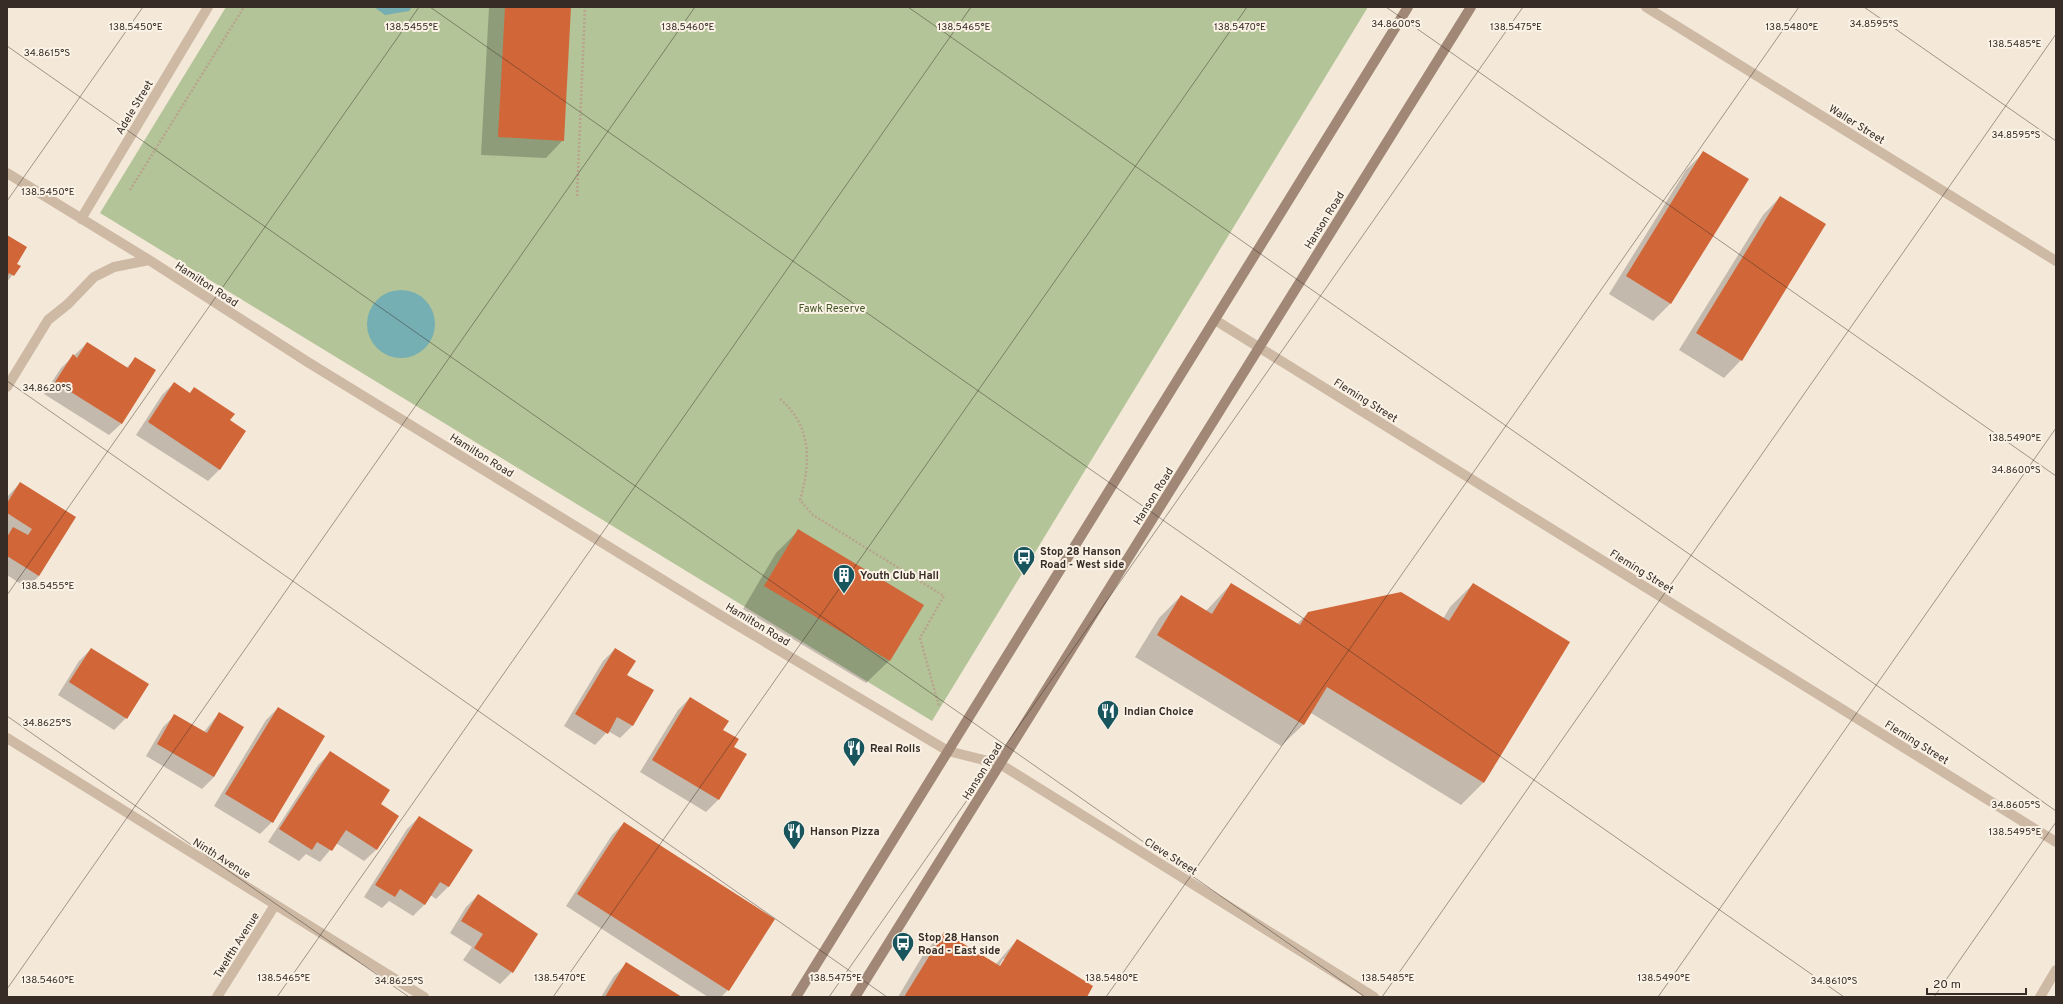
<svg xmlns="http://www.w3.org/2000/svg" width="2063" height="1004" font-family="Overpass,sans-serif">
<rect width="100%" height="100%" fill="#f4e8d9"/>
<path fill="#b3c498" d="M226,7H1368L932,721L100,213Z"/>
<path fill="#75aeb3" d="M374,7H412L409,11L385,15Z
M367 324a34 34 0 1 1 68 0a34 34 0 1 1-68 0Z"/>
<path fill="#0003" fill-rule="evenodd" d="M489,7H570L563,140L546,158L481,155Z
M1704,152L1747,179L1670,304L1653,321L1609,294L1686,170Z
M1780,197L1741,360L1724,378L1679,350L1763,215Z
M7,236L15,264L19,266L7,282Z
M87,343L126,368L135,359L154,371L121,424L109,435L44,394L61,368Z
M174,383L229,421L220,469L208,481L136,435L162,395Z
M20,483L75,517L39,576L27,588L7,575V497Z
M798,531L922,605L889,661L866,683L743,609L776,553Z
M1231,584L1297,624L1308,613L1443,619L1450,607L1473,584L1568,643L1483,783L1461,805L1311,713L1304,724L1281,746L1135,657L1159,618L1181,596L1206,611Z
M91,649L126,718L114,730L58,695L79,661Z
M615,649L626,676L652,691L632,726L620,738L608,731L595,745L564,726L603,661Z
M690,698L721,730L733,747L745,754L718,800L706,812L640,772L678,710Z
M278,708L272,822L260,834L214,806L266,720Z
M219,713L214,777L202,789L146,756L163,727L175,715L204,732Z
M330,753L379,804L398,816L376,850L364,861L336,843L320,862L306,854L299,861L268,842L318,765Z
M419,817L471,850L448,887L436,899L430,895L425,904L413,916L389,901L382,908L364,897L407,829Z
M624,823L728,990L721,997H708L566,906L612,835Z
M478,895L512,972L500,984L463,960L472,947L450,933L466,907Z
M944,933L996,964L1017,940L1085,997H898L926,950ZM1003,959H1005L999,971L997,970Z
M626,964L680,997H601L614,976Z"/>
<path fill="#d16639" d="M505,7H571L564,141L498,137Z
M1703,151L1749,179L1671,304L1626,276Z
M1780,196L1826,224L1742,361L1696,333Z
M7,235L27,247L17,264L21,266L14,276L9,273L7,277Z
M87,342L128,368L135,357L156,370L122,424L55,382L73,354L77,358Z
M174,382L190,393L194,387L235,414L230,420L246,431L220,470L148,422Z
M20,482L76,517L39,576L7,556V537L13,527L28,535L32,529L7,513V503Z
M798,529L924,605L890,661L764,586Z
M1231,583L1300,625L1308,612L1401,592L1449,621L1473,583L1570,642L1484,783L1327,687L1304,725L1157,635L1181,595L1212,614Z
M91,648L149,684L127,719L69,682Z
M615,648L636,661L627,675L654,690L633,726L617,717L608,734L575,714Z
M690,697L729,721L723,730L739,739L734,747L747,754L719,800L652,760Z
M278,707L325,736L273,823L225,794Z
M219,712L244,727L214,777L157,744L174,714L207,733Z
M330,751L390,790L381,804L399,816L377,850L346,830L332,851L317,842L312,850L279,829Z
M419,816L473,850L449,887L440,882L425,905L400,889L395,897L375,885Z
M624,822L775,919L729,991L577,894Z
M478,894L538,934L513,973L474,948L483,934L461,921Z
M944,932L1000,966L1017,939L1093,986L1087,997H904Z
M626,962L682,997H605Z"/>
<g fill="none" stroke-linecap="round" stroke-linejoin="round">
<path stroke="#b9a38e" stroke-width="2.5" stroke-dasharray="2 2" stroke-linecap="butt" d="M130,190L244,7
M577,196L585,7
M780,399C812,426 811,462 800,500L813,515L944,596L920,638L939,706"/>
<path stroke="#cdb9a4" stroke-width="10" d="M1646,7L2056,261
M7,173L149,260L306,361L725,618L948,751L1000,764L1374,997
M81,219L208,7
M1215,320L2056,842
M7,387L48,320L68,304L94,277L114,267L149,260
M217,997L275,905
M2040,997L2056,970"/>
<path stroke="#cdb9a4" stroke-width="10" d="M7,738L424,997"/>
<path stroke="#a18775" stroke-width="10" d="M796,997L1408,7
M855,997L1471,7"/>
</g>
<path fill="none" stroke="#372c26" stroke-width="1" stroke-opacity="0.45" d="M430,7L1844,997M908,7L2056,811M1386,7L2056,476M1864,7L2056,141M7,46L1365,997M7,201L143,7M7,381L887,997M7,595L419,7M7,716L409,997M7,989L695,7M277,997L971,7M553,997L1247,7M829,997L1523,7M1106,997L1799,7M1382,997L2056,34M1658,997L2056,428M1934,997L2056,822"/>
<defs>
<g id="bus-pin" transform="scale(1.15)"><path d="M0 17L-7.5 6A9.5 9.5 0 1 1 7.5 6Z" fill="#18555d" stroke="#fbf2e6"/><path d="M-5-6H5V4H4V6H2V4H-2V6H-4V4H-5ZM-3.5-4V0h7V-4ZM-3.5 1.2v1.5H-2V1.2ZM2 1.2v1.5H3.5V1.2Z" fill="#fff"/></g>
<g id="building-pin" transform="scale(1.15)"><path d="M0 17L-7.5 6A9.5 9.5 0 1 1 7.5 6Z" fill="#18555d" stroke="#fbf2e6"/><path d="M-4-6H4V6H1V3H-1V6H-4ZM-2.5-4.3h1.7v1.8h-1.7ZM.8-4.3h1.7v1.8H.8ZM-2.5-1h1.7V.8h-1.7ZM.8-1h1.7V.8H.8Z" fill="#fff"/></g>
<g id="restaurant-pin" transform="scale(1.15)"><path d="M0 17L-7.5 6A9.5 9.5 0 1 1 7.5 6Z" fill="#18555d" stroke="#fbf2e6"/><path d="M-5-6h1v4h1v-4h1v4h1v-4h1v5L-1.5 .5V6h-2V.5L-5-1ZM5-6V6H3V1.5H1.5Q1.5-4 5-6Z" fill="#fff"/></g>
</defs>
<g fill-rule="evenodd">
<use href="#bus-pin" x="1024" y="557"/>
<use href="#building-pin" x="844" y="575"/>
<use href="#restaurant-pin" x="1108" y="711"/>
<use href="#restaurant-pin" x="854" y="748"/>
<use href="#restaurant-pin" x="794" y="831"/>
<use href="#bus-pin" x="903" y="943"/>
</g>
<g text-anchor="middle" stroke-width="4" stroke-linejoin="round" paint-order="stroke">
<g font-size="11" fill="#372c26" stroke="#fbf2e6">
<text transform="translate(134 107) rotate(-59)" y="4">Adele Street</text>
<text transform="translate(1857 124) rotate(32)" y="4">Waller Street</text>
<text transform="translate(1324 220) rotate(-58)" y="4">Hanson Road</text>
<text transform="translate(207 284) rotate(33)" y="4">Hamilton Road</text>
<text transform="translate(1366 400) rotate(32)" y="4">Fleming Street</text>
<text transform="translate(482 455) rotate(32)" y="4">Hamilton Road</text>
<text transform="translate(1153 496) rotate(-58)" y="4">Hanson Road</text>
<text transform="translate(1642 571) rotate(32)" y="4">Fleming Street</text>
<text transform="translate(758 624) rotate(31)" y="4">Hamilton Road</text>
<text transform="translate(1917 742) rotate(32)" y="4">Fleming Street</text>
<text transform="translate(982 771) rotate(-58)" y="4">Hanson Road</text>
<text transform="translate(1171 856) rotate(32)" y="4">Cleve Street</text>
<text transform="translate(222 858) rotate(32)" y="4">Ninth Avenue</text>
<text transform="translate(236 945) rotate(-58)" y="4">Twelfth Avenue</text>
</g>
<g font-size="11" fill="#445828" stroke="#fbf2e6">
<text x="832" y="312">Fawk Reserve</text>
</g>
<g font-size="11" font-weight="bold" fill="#372c26" stroke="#fbf2e6" text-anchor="start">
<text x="1040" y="555">Stop 28 Hanson<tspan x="1040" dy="13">Road - West side</tspan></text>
<text x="860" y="579">Youth Club Hall</text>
<text x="1124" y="715">Indian Choice</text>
<text x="870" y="752">Real Rolls</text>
<text x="810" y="835">Hanson Pizza</text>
<text x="918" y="941">Stop 28 Hanson<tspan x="918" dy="13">Road - East side</tspan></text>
</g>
</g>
<g font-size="10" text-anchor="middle" fill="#372c26" stroke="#fbf2e6" stroke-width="4" stroke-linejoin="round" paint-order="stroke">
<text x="1874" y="27">34.8595°S</text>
<text x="1396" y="27">34.8600°S</text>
<text x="136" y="30">138.5450°E</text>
<text x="412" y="30">138.5455°E</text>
<text x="688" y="30">138.5460°E</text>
<text x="964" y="30">138.5465°E</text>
<text x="1240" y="30">138.5470°E</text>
<text x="1516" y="30">138.5475°E</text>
<text x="1792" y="30">138.5480°E</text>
<text x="2015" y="47">138.5485°E</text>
<text x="47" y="56">34.8615°S</text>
<text x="2016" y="138">34.8595°S</text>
<text x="48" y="195">138.5450°E</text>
<text x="47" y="391">34.8620°S</text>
<text x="2015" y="441">138.5490°E</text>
<text x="2016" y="473">34.8600°S</text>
<text x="48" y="589">138.5455°E</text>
<text x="47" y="726">34.8625°S</text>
<text x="2016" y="808">34.8605°S</text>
<text x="2015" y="835">138.5495°E</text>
<text x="284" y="981">138.5465°E</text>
<text x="560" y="981">138.5470°E</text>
<text x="836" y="981">138.5475°E</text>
<text x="1112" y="981">138.5480°E</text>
<text x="1388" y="981">138.5485°E</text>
<text x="1664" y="981">138.5490°E</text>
<text x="48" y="983">138.5460°E</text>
<text x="399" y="984">34.8625°S</text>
<text x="1834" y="984">34.8610°S</text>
</g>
<rect width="2063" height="1004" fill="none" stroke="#372c26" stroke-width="16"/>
<path d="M1927 988v6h99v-6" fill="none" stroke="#372c26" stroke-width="2"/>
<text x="1933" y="988" font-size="12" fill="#372c26" stroke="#fbf2e6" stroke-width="3" paint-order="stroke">20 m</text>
</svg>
